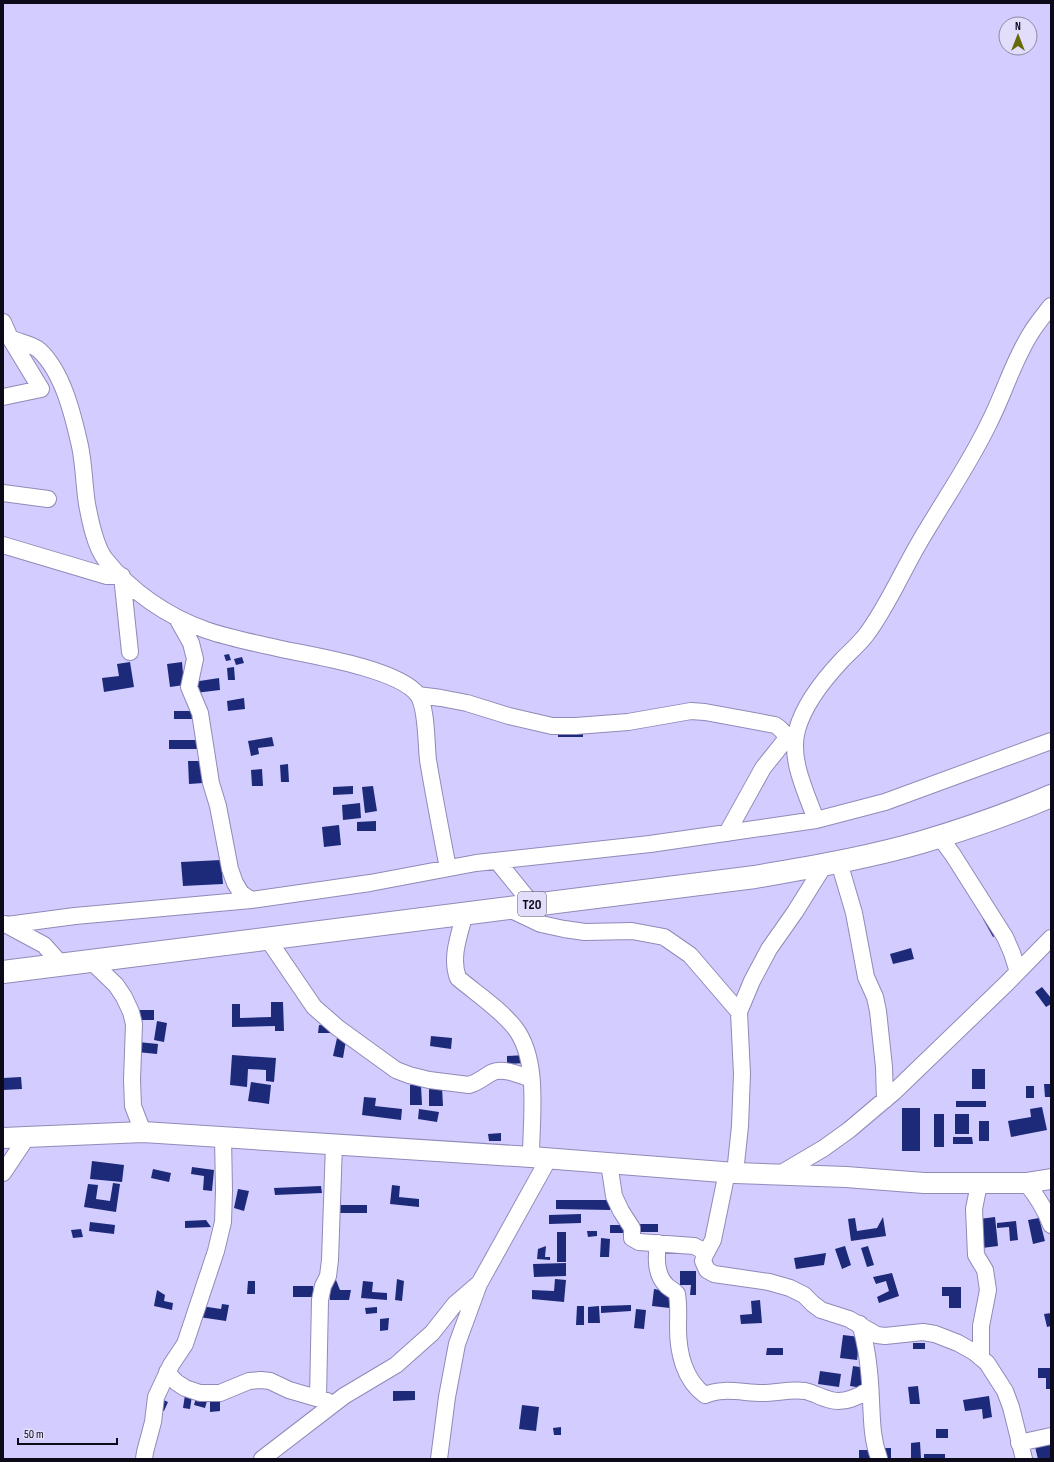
<svg xmlns="http://www.w3.org/2000/svg" width="1054" height="1462" font-family="'Sofia Sans Condensed',sans-serif">
<rect width="100%" height="100%" fill="#d3cdff"/>
<path fill="#1d2979" d="M229,654L231,660L226,661L224,655Z
M242,657L244,663L236,665L234,659Z
M130,662L134,687L104,692L102,678L119,676L117,664Z
M182,662L184,685L170,687L167,664Z
M234,667L235,680H228L227,668Z
M219,678L220,690L195,693L193,682Z
M244,698L245,709L228,711L227,701Z
M174,711H196V719H174Z
M558,729H583V737H558Z
M272,737L274,746L258,748L259,754L251,756L248,741Z
M169,740H197V749H169Z
M188,761H202L203,783L189,784Z
M288,764L289,782H281L280,765Z
M262,769L263,786H252L251,770Z
M353,786V794L333,795V787Z
M373,786L377,811L365,813L362,787Z
M360,803L361,818L343,820L342,805Z
M376,821V831H357V822Z
M339,825L341,845L324,847L322,827Z
M221,860L223,884L183,886L181,862Z
M991,915L1000,933L993,937L983,919Z
M911,948L914,959L893,964L890,954Z
M1042,987L1051,998V1004L1046,1007L1035,992Z
M271,1002H283L284,1031H275V1026L232,1027V1004H240V1018L271,1017Z
M133,1010H154V1020H133Z
M157,1021L167,1023L164,1042L154,1040Z
M319,1025L334,1026V1033H318Z
M431,1036L452,1038L451,1049L430,1046Z
M337,1038L346,1040L343,1058L333,1056Z
M138,1042L158,1044L157,1054L137,1052Z
M232,1055L276,1058L274,1082L266,1081V1070L248,1069L247,1087L230,1085Z
M525,1055L526,1063L507,1064V1056Z
M972,1069H985V1089H972Z
M21,1077L22,1089L3,1090V1078Z
M251,1082L271,1085L269,1104L248,1101Z
M1044,1084H1051V1097H1045Z
M410,1085H421L422,1105H410Z
M1026,1086H1034V1098H1026Z
M429,1087H442L443,1106H429Z
M364,1097L376,1098L375,1106L402,1109L401,1120L362,1115Z
M956,1101H986V1107H956Z
M1042,1107L1047,1130L1011,1137L1008,1121L1031,1117L1030,1109Z
M902,1108H920V1151H902Z
M419,1109L439,1112L437,1122L418,1119Z
M934,1114H944V1147H934Z
M955,1114H969V1134H955Z
M979,1121H989V1141H979Z
M501,1133V1141H489L488,1134Z
M953,1137H972L973,1144H953Z
M92,1161L124,1165L122,1182L90,1179Z
M192,1167L214,1170L212,1191L203,1190L204,1176L191,1174Z
M153,1169L171,1173L169,1182L151,1178Z
M113,1183L120,1184L116,1212L84,1207L88,1184L98,1185L96,1199L110,1201Z
M392,1185L400,1186L399,1197L419,1199V1207L390,1204Z
M321,1186L322,1193L275,1195L274,1188Z
M238,1189L249,1191L244,1211L234,1208Z
M556,1200H610V1210L556,1209Z
M339,1205H367V1213H339Z
M581,1214V1223L549,1224V1215Z
M883,1217L886,1236L851,1241L848,1219L855,1218L857,1231L877,1228Z
M995,1217L998,1246L982,1248L979,1219Z
M1039,1218L1045,1241L1033,1244L1028,1220Z
M206,1220L211,1227L185,1228V1221Z
M1016,1221L1018,1240L1010,1241L1009,1227L997,1228V1223Z
M90,1222L115,1225L114,1234L89,1231Z
M638,1224H658V1232H638Z
M610,1225H629V1233H610Z
M81,1229L83,1237L73,1238L71,1230Z
M587,1231H597V1236L588,1237Z
M557,1232H566V1262H557Z
M601,1238L610,1239L609,1257H600Z
M546,1246L545,1257H550V1260L537,1259L538,1249Z
M845,1246L851,1265L842,1269L835,1249Z
M868,1246L874,1265L867,1267L861,1248Z
M826,1253L824,1265L796,1269L794,1258Z
M566,1263V1276L534,1277L533,1264Z
M680,1271H696V1295H690L691,1285H680Z
M892,1273L899,1296L879,1303L877,1297L889,1291L886,1281L876,1284L873,1277Z
M397,1279L404,1281L402,1301L395,1300Z
M555,1279L566,1280L564,1302L532,1299V1290L554,1291Z
M336,1280L340,1290H351L349,1300H330V1281Z
M248,1281H255V1294H247Z
M363,1281L373,1282L372,1292L387,1293V1300L361,1298Z
M293,1286H313V1297H293Z
M942,1287H961V1308H949V1296H942Z
M654,1289L672,1292L670,1308L652,1306Z
M157,1290L165,1295L164,1301L173,1303L172,1310L154,1306Z
M760,1300L762,1323L741,1324L740,1315L752,1314L751,1301Z
M222,1304L229,1305L226,1321L199,1317L201,1306L221,1309Z
M631,1305V1311L601,1313V1306Z
M577,1306H584V1325H576Z
M599,1306L600,1323H588V1307Z
M377,1307V1313L366,1314L365,1308Z
M636,1309L646,1310L644,1329L634,1328Z
M1051,1313V1326L1047,1327L1044,1314Z
M389,1318L388,1330L380,1331V1319Z
M843,1335L860,1337L857,1360L840,1358Z
M913,1343H925V1349H913Z
M767,1348H783V1355H766Z
M853,1366L866,1368L863,1388L850,1386Z
M1038,1368H1051V1389H1046V1378H1038Z
M820,1371L841,1374L839,1387L818,1384Z
M918,1386L920,1404H910L908,1387Z
M393,1391H415V1400L393,1401Z
M185,1395L192,1396L190,1409L183,1408Z
M989,1396L992,1417L983,1419L982,1409L965,1411L963,1400Z
M196,1398L207,1401L205,1408L194,1405Z
M161,1399L168,1402L164,1411L156,1408Z
M210,1399H220V1411L210,1412Z
M522,1405L539,1407L536,1431L519,1429Z
M561,1427V1435H554L553,1428Z
M936,1429H948V1438H936Z
M920,1442L921,1459H911V1443Z
M1050,1445L1051,1459H1038L1035,1447Z
M885,1448H891V1459H885Z
M859,1450H870V1459H859Z
M924,1454H945V1459H924Z"/>
<g fill="none" stroke-linecap="round" stroke-linejoin="round">
<g stroke="#908ab8" stroke-width="18">
<path id="minor" d="M3,322L10,338C18,342 32,344 39,350C63,372 73,415 80,446C84,465 84,485 87,504C90,520 95,546 105,559C130,591 168,617 206,630C232,639 260,644 286,650C316,656 400,670 418,695C427,708 426,743 428,760C434,796 441,832 448,868
M3,397L41,389L10,338
M3,493L48,499
M3,545L107,576H122L130,652
M177,618L191,643L195,659L189,687L200,713L211,783L218,806L230,869L235,883L241,893L251,900
M418,695L441,698L467,703L509,716L552,726H576L628,722L691,711L705,712L775,725C784,730 788,739 794,746
M816,820C806,792 789,759 797,730C804,704 825,678 843,659C851,651 859,644 866,635C886,609 902,572 919,543C942,503 969,465 989,423C1004,394 1013,361 1031,333C1037,323 1044,315 1051,306
M727,833L763,768L787,738
M939,836L953,855L1005,937L1012,953L1018,972
M497,861L532,904
M839,862L854,913L866,977L875,997L878,1011L884,1067L885,1100
M507,908L541,924L564,929L585,932L632,931L664,937L690,955L739,1012
M465,913C460,933 450,957 458,978C477,994 499,1008 515,1028C540,1061 531,1117 531,1157
M5,924L44,945L61,964
M7,925L75,916L251,900L370,883L476,863L650,844L816,820L885,802L1051,741
M267,938L314,1007L338,1028L396,1070L409,1075L429,1080L469,1085C477,1083 484,1077 491,1073C503,1067 520,1075 531,1079
M91,961L116,985L124,997L131,1012L134,1024L132,1080L133,1106L143,1132
M609,1163L614,1196L621,1211L632,1228V1238L639,1242L694,1246L700,1249L705,1255
M727,1172L713,1240L705,1255L703,1261L707,1270L714,1274L769,1282L790,1288L804,1295L813,1304L821,1310L849,1319L877,1335L885,1336L923,1332L935,1334L958,1343L974,1352L987,1363L1005,1391L1011,1407L1024,1459
M3,1173L27,1137
M735,1173L740,1126L742,1074L739,1012L752,981L769,949L795,912L825,864
M780,1174L824,1148L849,1130L894,1092L1006,984L1051,938
M1026,1183C1037,1196 1045,1209 1051,1225
M979,1184L974,1209L976,1255L985,1270L988,1290L981,1326V1358
M658,1243C656,1257 655,1275 667,1286C670,1289 674,1290 677,1294C679,1306 678,1316 678,1328C678,1352 684,1380 705,1395C722,1387 744,1393 762,1393C777,1393 790,1389 805,1391C814,1393 822,1398 831,1400C844,1404 860,1396 870,1389
M860,1324C868,1349 870,1374 871,1400C872,1421 872,1439 879,1458
M167,1372L176,1382L185,1388L200,1393H220L249,1381L261,1380L270,1381L289,1390L327,1401
M318,1398L320,1300L323,1286L328,1276L330,1260L334,1144
M1019,1443L1051,1436
M144,1459L145,1452L153,1422L156,1397L171,1365L185,1344L216,1251L223,1222L224,1191L223,1137
M262,1459L344,1396L396,1365L432,1333L455,1304L477,1285
M439,1459L447,1397L457,1344L479,1284L549,1158"/>
</g>
<g stroke="#908ab8" stroke-width="22">
<path id="tertiary" d="M3,1138L143,1132L531,1157L735,1173L846,1177L924,1183H1026L1051,1179"/>
</g>
<g stroke="#908ab8" stroke-width="24">
<path id="primary" d="M3,972L755,877C811,867 867,858 922,842C966,829 1009,814 1051,796"/>
</g>
<use href="#minor" stroke="#fff" stroke-width="16"/>
<use href="#tertiary" stroke="#fff" stroke-width="20"/>
<use href="#primary" stroke="#fff" stroke-width="22"/>
</g>
<g text-anchor="middle" stroke-width="4" stroke-linejoin="round" paint-order="stroke">
<rect fill="#e1ddfb" stroke="#4c495d" stroke-width="1" x="518" y="892" width="28" height="24" rx="3"/>
<g font-size="14" font-weight="bold" fill="#0c0919">
<text x="532" y="909">T20</text>
</g>
</g>
<rect width="1054" height="1462" fill="none" stroke="#0c0919" stroke-width="8"/>
<g transform="translate(1018 36)"><circle r="19" fill="#e1ddfb" stroke="#8c88a1"/>
<path d="M0-3L7 15L0 10L-7 15Z" fill="#686a08"/>
<text y="-6" font-size="11" font-weight="bold" text-anchor="middle" fill="#0c0919">N</text>
</g>
<path d="M18 1438v6h99v-6" fill="none" stroke="#0c0919" stroke-width="2"/>
<text x="24" y="1438" font-size="12" fill="#0c0919" stroke="#e1ddfb" stroke-width="3" paint-order="stroke">50 m</text>
</svg>
